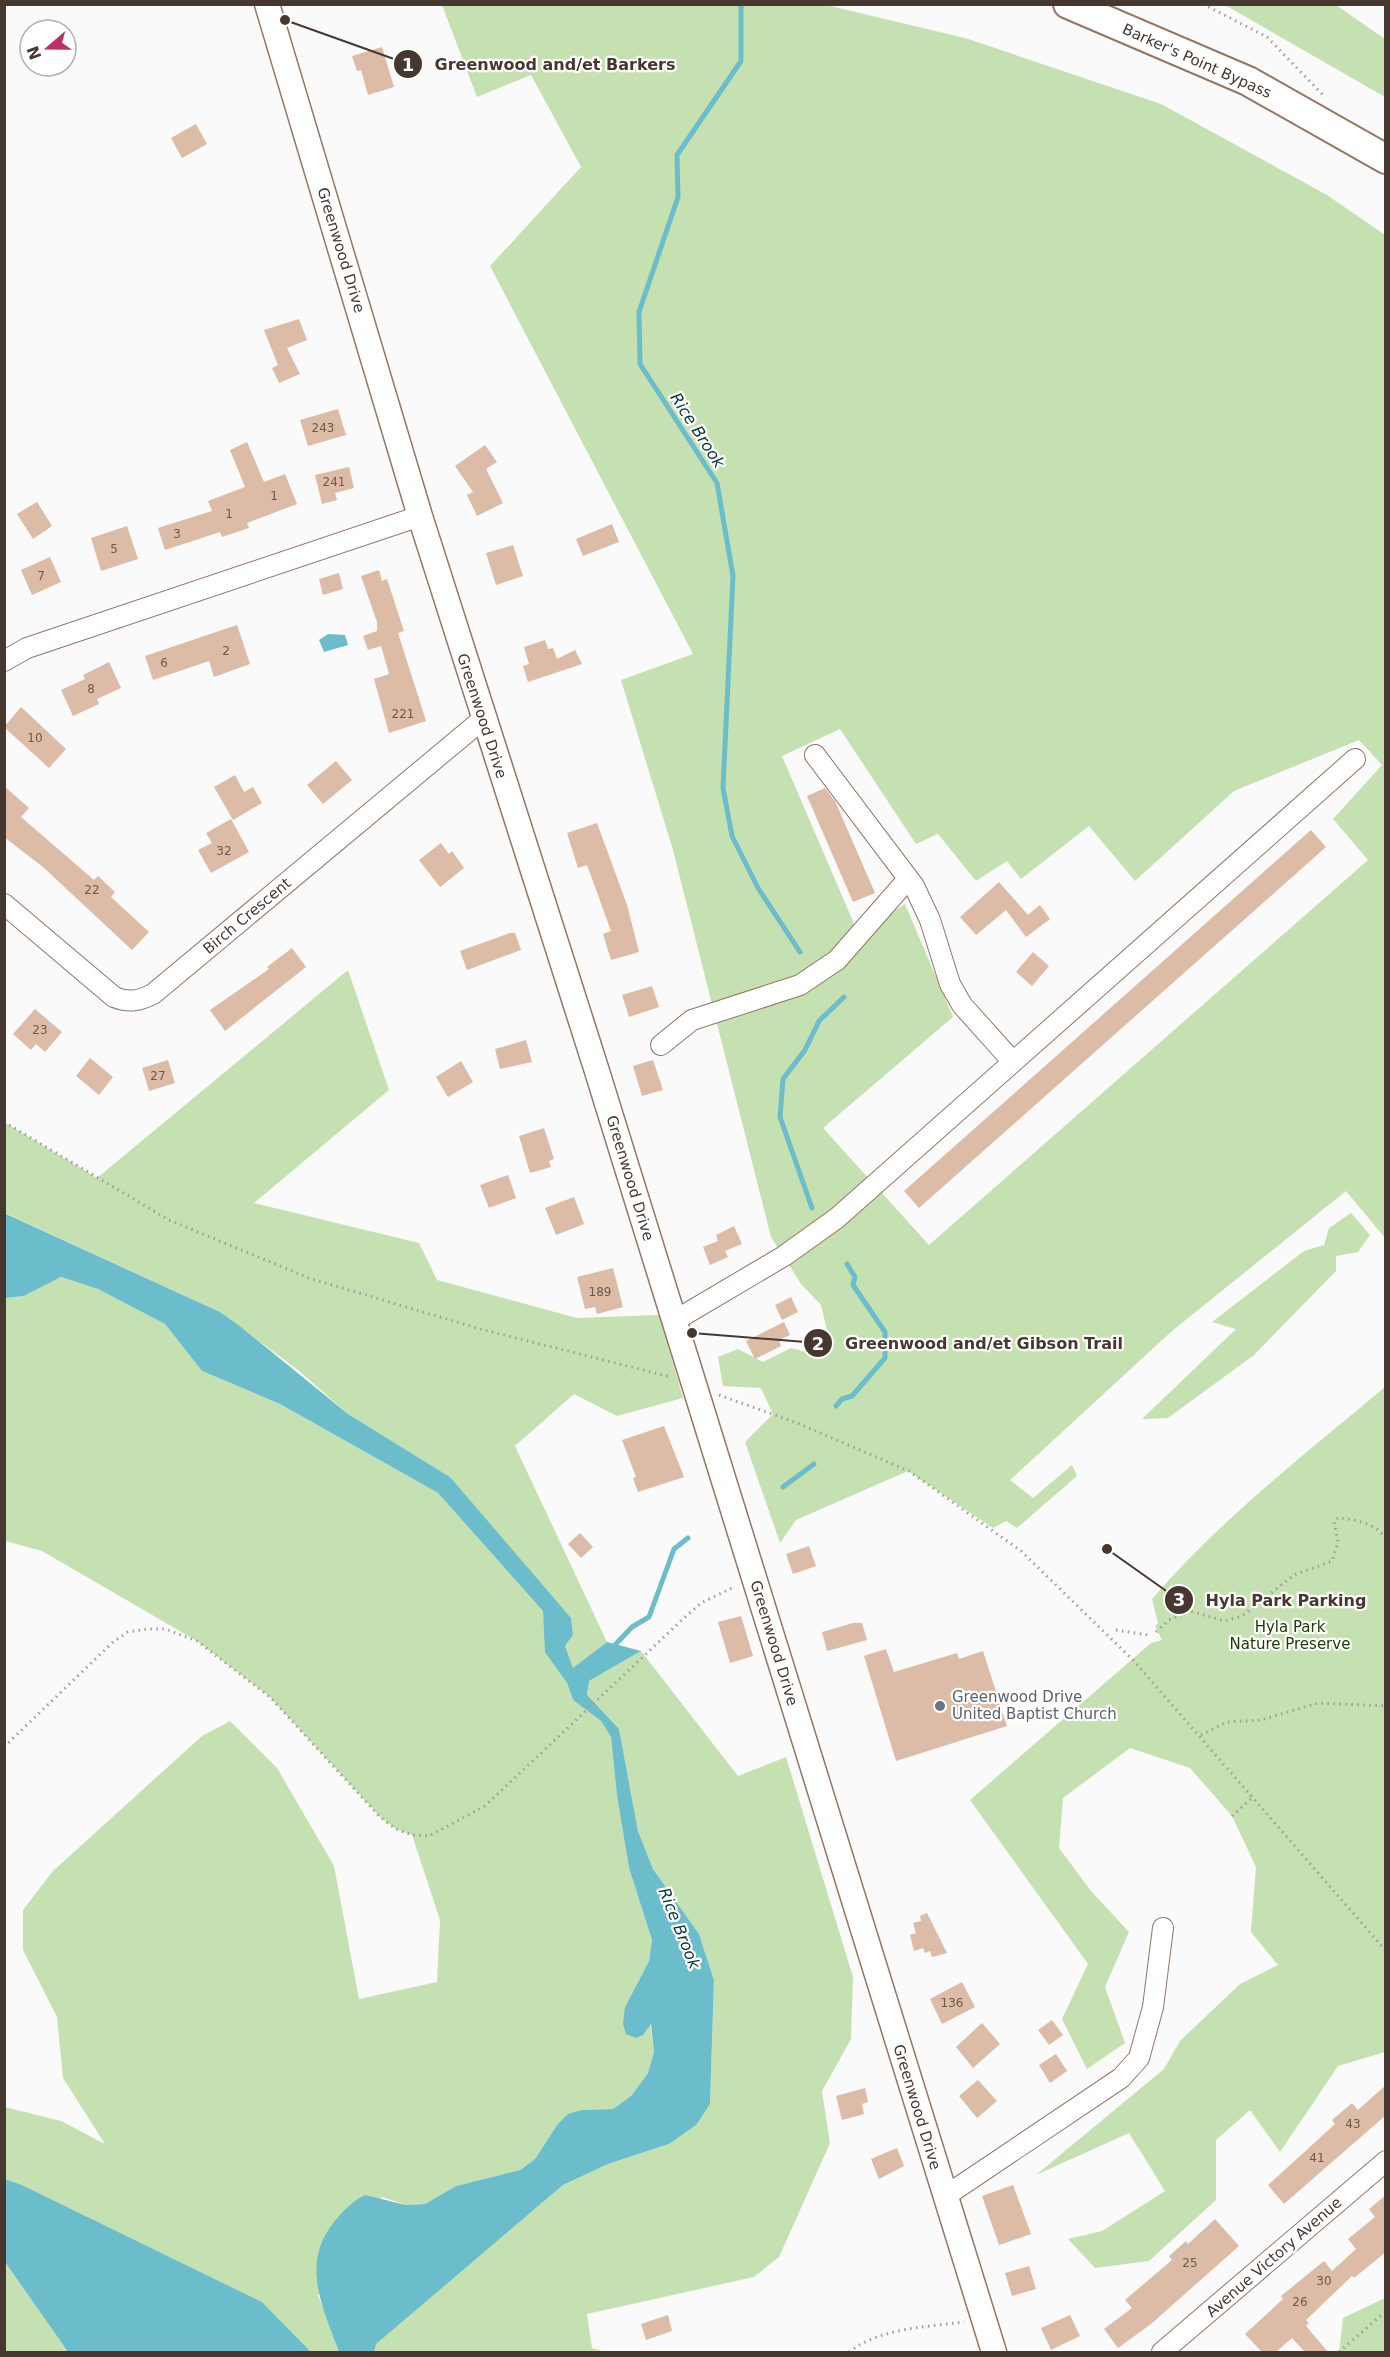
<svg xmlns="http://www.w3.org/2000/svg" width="1390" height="2357" font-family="'DejaVu Sans',sans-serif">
<rect width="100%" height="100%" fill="#fafafa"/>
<path fill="#c6e1b1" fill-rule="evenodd" d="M442,5H826L965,38L1161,104L1327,195L1385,235V1238L1346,1191L1172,1331L1010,1480L1033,1498L1072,1465L1077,1476L1017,1528L1006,1521L993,1528L908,1471L796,1520L780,1543L745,1442L773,1414L761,1388L723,1386L718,1357L738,1349L763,1362L791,1348L814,1354L809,1340L827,1330L821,1305L801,1284L771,1237L673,850L621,680L693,654L490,266L581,167L531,75L477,97ZM840,729L916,844L938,834L976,881L1007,861L1021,879L1089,826L1135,881L1234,791L1359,740L1382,765L1333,819L1368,860L929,1245L823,1128L953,1017L905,904L858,933L782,756Z
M1225,5H1336L1385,39V97Z
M348,970L389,1090L254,1203L419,1243L437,1280L577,1318L659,1315L683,1398L617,1416L574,1394L515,1446L607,1642L573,1669L565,1646L573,1635L450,1477L348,1414L298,1370L220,1312L5,1213L4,1122L97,1178Z
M1351,1213L1370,1235L1358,1252L1336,1256V1271L1254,1355L1168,1418L1142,1419L1236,1329L1212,1322L1304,1251L1324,1245L1329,1228Z
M61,1277L98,1289L165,1324L202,1371L280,1404L438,1493L543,1611L546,1652L567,1683L573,1700L601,1721L611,1737L617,1796L629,1868L652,1940L649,1961L625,2007L650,2023L654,2052L648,2073L632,2095L613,2109L582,2110L557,2125L535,2159L520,2170L456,2186L425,2204L406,2205L382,2197L318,2295L339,2352H311L262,2302L22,2185L5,2179V2107L61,2121L105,2144L63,2078L57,2017L23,1950V1910L53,1871L202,1736L230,1721L277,1768L334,1866L359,1999L437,1982L440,1920L412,1835L396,1829L380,1817L270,1697L197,1641L42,1551L5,1541L4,1298L24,1296Z
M1385,1387V2052L1338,2066L1280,2152L1250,2110L1216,2140V2200L1149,2261L1095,2268L1068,2239L1102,2231L1165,2191L1129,2133L1036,2175L1164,2069L1180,2041L1240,1984L1278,1965L1251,1932L1256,1867L1232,1816L1190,1768L1130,1748L1063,1798L1059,1848L1091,1891L1129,1932L1105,1987L1125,2043L1087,2069L1062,2019L1088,1964L970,1800L1151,1643L1162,1640L1155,1626L1158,1623L1152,1599C1221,1519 1305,1454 1385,1387Z
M641,1651L738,1776L786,1757L853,1977L851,2039L822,2091L830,2143L779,2257L754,2277L587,2314L592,2348L605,2352H374L375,2344L563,2185L608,2164L669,2144L710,2104L714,1980L699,1934L653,1869L638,1831L619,1729L587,1696L589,1681Z
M5,2262L68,2352H5Z
M1385,2298V2352H1339L1343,2318Z"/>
<path fill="#6bbdcb" d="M328,634L345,635L348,645L324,652L319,640Z
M4,1213L220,1312L241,1327L348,1414L450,1477L571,1618L573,1635L565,1646L573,1668L607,1642L641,1651L589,1681L587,1695L619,1729L638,1831L653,1869L699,1934L714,1980L710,2104L696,2125L669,2144L608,2164L563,2185L376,2344L374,2352H339C323,2308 300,2264 334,2222C344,2210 351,2202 365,2195L406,2205L425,2204L456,2186L520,2170L535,2159L557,2125L568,2114L582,2110L613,2109L632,2095L648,2073L654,2052L651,2024L643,2035L636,2038L626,2034L623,2024L625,2007L649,1961L652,1940L629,1868L617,1796L611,1737L601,1721L573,1700L567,1683L545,1652L543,1611L438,1493L280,1404L202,1371L165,1324L98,1289L61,1277L24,1296L5,1298Z
M5,2179L22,2185L262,2302L311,2352H68L5,2262Z"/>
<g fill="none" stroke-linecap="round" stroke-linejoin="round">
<path stroke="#6bbdcb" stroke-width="5" d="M741,4V61L677,155L678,197L639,312L640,364L717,483L733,576L723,788L732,836L758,888L800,952
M812,1208L780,1117L783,1079L805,1050L819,1021L844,997
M836,1406L842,1399L852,1396L885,1358V1332L853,1285L855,1277L847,1264
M783,1487L814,1464
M612,1648L632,1627L649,1617L674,1549L688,1538"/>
</g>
<path fill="#dcbba7" d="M382,47L394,87L368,95L361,70L357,71L352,56Z
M196,124L207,144L182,158L171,138Z
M299,319L307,340L287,348L300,374L279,383L272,368L278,365L264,330Z
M338,409L346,435L308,446L300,420Z
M247,442L264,482L285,474L297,504L247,523L249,528L222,537L220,532L165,550L158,528L212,511L208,501L245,487L230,450Z
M485,445L497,462L486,469L503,503L477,516L467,495L473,492L455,466Z
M349,467L354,488L335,493L337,500L322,504L315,475Z
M37,502L52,526L33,539L17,514Z
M612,524L619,542L583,556L576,539Z
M127,526L138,559L101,571L91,538Z
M513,545L523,576L496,585L486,553Z
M50,557L61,582L32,595L21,570Z
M379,570L382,581L387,579L404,631L398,633L426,721L389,733L374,679L389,674L381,646L368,650L363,636L377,631V622L361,576Z
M339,573L343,589L323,595L319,579Z
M237,625L250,664L214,677L209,661L153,680L145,656Z
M545,640L548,649L553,648L557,659L575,650L582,664L528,682L523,666L529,664L524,647Z
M109,662L121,688L97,699L99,704L73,716L61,690L85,679L83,675Z
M21,707L66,749L49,768L4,727Z
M336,761L352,780L323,804L307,785Z
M235,775L244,792L253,787L262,803L233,820L214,787Z
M4,786L29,808L21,817L94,880L98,876L115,892L111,897L149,932L132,950L43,867L4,837Z
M825,788L835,801L875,893L853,902L807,796Z
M231,819L249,852L211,873L198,850L212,843L206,833Z
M597,823L627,905L639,952L611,960L603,934L611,931L587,865L578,868L567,833Z
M1311,830L1326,847L919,1208L904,1191Z
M441,843L449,854L452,851L464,868L440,887L419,860Z
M999,882L1028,915L1040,905L1050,919L1026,937L1006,910L976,935L960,917Z
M510,933H515L521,950L467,970L460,951Z
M292,948L306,967L225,1031L210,1010L269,969L267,967Z
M1033,952L1049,966L1032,986L1016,972Z
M652,986L659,1007L629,1017L622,995Z
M35,1009L62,1032L45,1052L36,1044L31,1050L13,1034Z
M526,1040L532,1062L500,1069L495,1049Z
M90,1058L113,1077L99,1095L76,1076Z
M168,1060L175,1083L149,1091L142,1068Z
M653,1060L663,1090L642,1096L633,1066Z
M461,1061L473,1082L448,1097L436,1077Z
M544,1128L554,1159L549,1161L551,1167L530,1173L519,1136Z
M508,1175L516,1198L489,1208L480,1185Z
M574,1197L584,1224L556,1235L545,1208Z
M734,1226L742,1244L725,1251L728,1257L710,1265L703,1247L718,1241L716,1235Z
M613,1268L623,1307L597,1314L595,1307L585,1309L577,1277Z
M791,1297L798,1312L782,1320L775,1305Z
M784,1322L790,1335L779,1340L781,1346L755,1359L746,1341Z
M664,1426L684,1477L638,1492L633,1478L636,1477L622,1440Z
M580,1533L593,1547L581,1558L568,1544Z
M809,1546L816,1566L793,1574L786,1554Z
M741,1616L753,1656L730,1663L718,1622Z
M853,1623H862L867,1640L827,1651L822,1632Z
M886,1649L894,1672L957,1653L959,1659L983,1651L1007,1726L896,1761L864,1656Z
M927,1913L947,1953L932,1957L930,1951L925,1953L923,1948L914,1951L910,1935L916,1933L913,1923L921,1921L920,1916Z
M962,1982L975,2007L942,2024L930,1999Z
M1052,2020L1063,2035L1049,2045L1038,2030Z
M982,2023L1000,2044L973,2068L956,2047Z
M1056,2054L1067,2071L1050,2083L1039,2065Z
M978,2080L997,2101L977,2118L959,2096Z
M1386,2085V2115L1284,2204L1268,2185L1335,2124L1332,2120L1352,2103L1358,2110Z
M865,2088L868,2102L862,2104L864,2114L842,2120L836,2096Z
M897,2148L904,2166L879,2179L871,2159Z
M1013,2185L1031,2234L999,2245L982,2196Z
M1386,2195V2252L1354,2278L1352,2276L1306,2320L1309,2323L1306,2326L1328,2352H1305L1292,2338L1276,2352H1262L1245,2334L1283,2299L1281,2296L1324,2261L1332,2271L1356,2249L1348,2239L1375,2217L1369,2209Z
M1215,2219L1239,2246L1151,2324L1118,2348L1104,2329L1132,2308L1125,2300L1172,2260L1169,2256L1186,2241L1188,2244Z
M1029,2266L1036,2289L1012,2296L1005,2273Z
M668,2315L672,2331L646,2340L641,2324Z
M1070,2315L1080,2336L1051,2350L1041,2328Z"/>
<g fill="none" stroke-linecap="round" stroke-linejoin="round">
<g stroke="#947563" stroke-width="22">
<path id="minor" d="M4,661L27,648L420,516
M815,755L914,886L930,920L950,984L962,1005L1013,1062
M4,904L114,997C129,1003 139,1001 153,994L483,719
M661,1045L692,1020L800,985L837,960L908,879
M674,1321L784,1256L837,1218L1355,759
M944,2197L1121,2078L1139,2058L1153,2007L1163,1928
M1162,2352L1386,2161"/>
</g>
<g stroke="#947563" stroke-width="27">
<path id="major" d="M267,4L420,516L596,1068L994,2352"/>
</g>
<g stroke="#947563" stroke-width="32">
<path id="highway" d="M1068,4L1248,81L1386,159"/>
</g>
<path stroke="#a29c98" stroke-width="3" stroke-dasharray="1.5 4.5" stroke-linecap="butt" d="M1203,4L1267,37L1324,96
M4,1122L169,1220L309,1278L480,1329L671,1377
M719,1395L797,1423L909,1471L1021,1551L1133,1660L1386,1951
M1116,1630L1148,1635
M1156,1632L1169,1620L1190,1611L1224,1621L1242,1616L1294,1575L1332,1561L1338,1542L1334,1521L1338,1518C1355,1519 1377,1524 1386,1539
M1201,1735L1227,1722L1261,1720L1318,1703L1386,1706
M4,1747L113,1642L128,1632L147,1629H165L197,1641L270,1697L380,1817L396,1829L412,1835L429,1836L485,1806L683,1619L701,1603L734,1587
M1232,1816L1253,1797
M849,2352C880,2328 926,2327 964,2322
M1339,2352L1386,2311"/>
<use href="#minor" stroke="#fff" stroke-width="20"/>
<use href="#major" stroke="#fff" stroke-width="24"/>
<use href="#highway" stroke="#fff" stroke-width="28"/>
</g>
<circle fill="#6b7280" stroke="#fff" stroke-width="2" cx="940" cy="1706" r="6"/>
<g text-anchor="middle" stroke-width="4.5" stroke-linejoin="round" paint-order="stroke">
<g font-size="12" fill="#6c594e">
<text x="323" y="432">243</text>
<text x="334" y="486">241</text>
<text x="274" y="500">1</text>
<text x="229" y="518">1</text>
<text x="177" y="538">3</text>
<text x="114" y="553">5</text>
<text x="41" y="580">7</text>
<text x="226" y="655">2</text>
<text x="164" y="667">6</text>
<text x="91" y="693">8</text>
<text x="403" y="718">221</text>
<text x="35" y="742">10</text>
<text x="224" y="855">32</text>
<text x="92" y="894">22</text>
<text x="40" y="1034">23</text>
<text x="158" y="1080">27</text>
<text x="600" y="1296">189</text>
<text x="952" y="2007">136</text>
<text x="1353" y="2128">43</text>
<text x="1317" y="2162">41</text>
<text x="1190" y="2267">25</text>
<text x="1324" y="2285">30</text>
<text x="1300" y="2306">26</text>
</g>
<g font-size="15" fill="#463830" stroke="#fff">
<text transform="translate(1197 61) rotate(24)" y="5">Barker's Point Bypass</text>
<text transform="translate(341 250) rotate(73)" y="5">Greenwood Drive</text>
<text transform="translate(482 716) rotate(72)" y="5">Greenwood Drive</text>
<text transform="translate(247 916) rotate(-40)" y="5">Birch Crescent</text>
<text transform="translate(630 1178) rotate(73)" y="5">Greenwood Drive</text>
<text transform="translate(774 1643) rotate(73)" y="5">Greenwood Drive</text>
<text transform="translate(917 2107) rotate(73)" y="5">Greenwood Drive</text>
<text transform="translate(1274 2257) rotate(-41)" y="5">Avenue Victory Avenue</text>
</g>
<g font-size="15" fill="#203b00" stroke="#fff">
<text x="1290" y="1632">Hyla Park<tspan x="1290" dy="17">Nature Preserve</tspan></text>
</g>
<g font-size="15" fill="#5b616d" stroke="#fff" text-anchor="start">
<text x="952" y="1702">Greenwood Drive<tspan x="952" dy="17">United Baptist Church</tspan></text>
</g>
<g font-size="16" font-style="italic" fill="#083238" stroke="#fff">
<text transform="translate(698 430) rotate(57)" y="6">Rice Brook</text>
<text transform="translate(680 1928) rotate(68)" y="6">Rice Brook</text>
</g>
</g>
<path fill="none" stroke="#463830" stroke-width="2" d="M285 20L408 64M692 1333L818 1343M1107 1549L1179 1600"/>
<g fill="#463830" stroke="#fff" stroke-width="2">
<circle cx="285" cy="20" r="6"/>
<circle cx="692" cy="1333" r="6"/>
<circle cx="1107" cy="1549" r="6"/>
<circle cx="408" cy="64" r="15"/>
<circle cx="818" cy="1343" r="15"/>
<circle cx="1179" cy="1600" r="15"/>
</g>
<g font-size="18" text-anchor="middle" font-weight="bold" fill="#fff">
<text x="408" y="71">1</text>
<text x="818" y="1350">2</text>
<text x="1179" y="1606">3</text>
</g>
<g font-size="16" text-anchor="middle" font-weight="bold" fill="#463830" stroke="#fff" stroke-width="4.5" stroke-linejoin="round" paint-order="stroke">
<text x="555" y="70">Greenwood and/et Barkers</text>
<text x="984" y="1349">Greenwood and/et Gibson Trail</text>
<text x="1286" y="1606">Hyla Park Parking</text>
</g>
<rect width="1390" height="2357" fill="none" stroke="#463830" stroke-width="12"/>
<g transform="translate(48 48) rotate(250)"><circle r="28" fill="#ffffff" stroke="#b5afac" stroke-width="1.5"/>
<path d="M0-4.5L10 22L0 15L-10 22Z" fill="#bb3067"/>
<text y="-9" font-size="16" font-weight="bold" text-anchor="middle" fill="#463830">N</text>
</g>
</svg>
